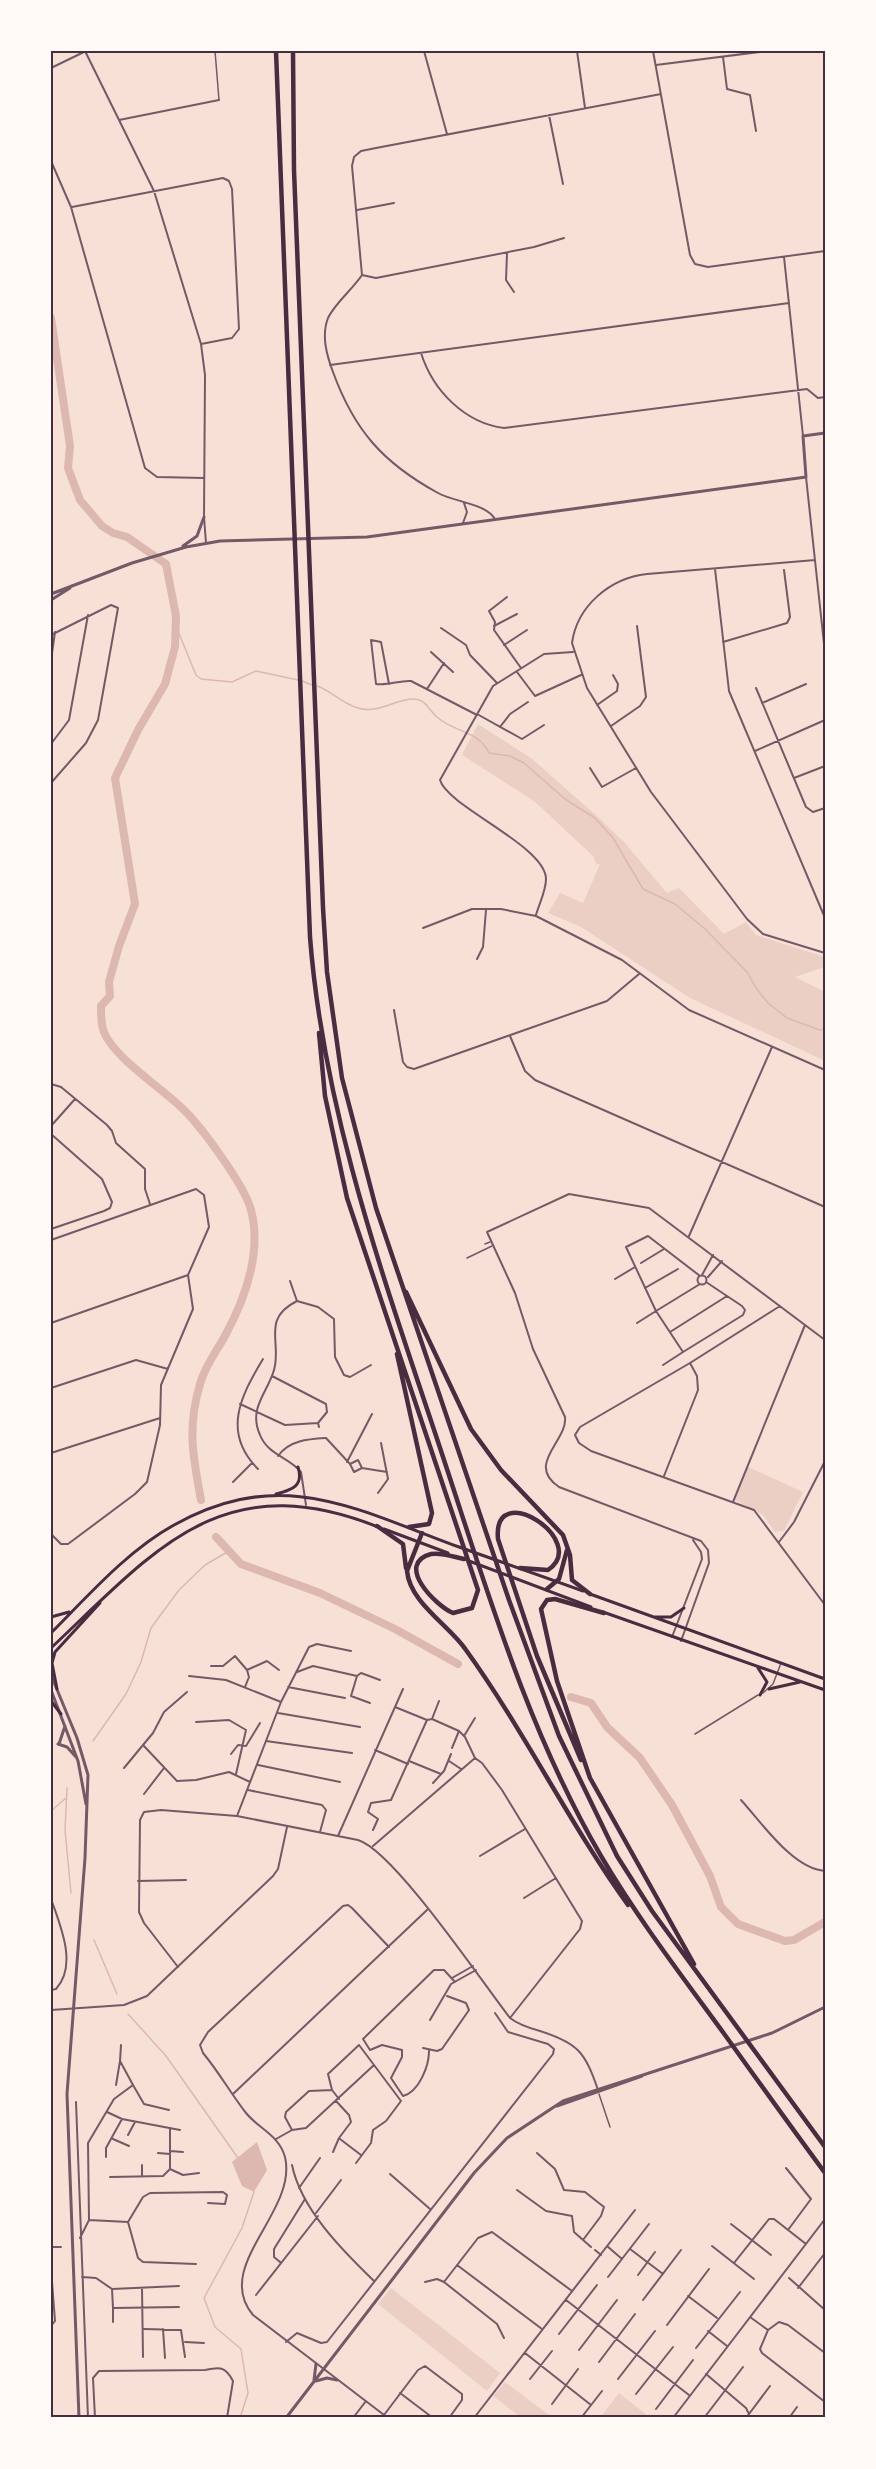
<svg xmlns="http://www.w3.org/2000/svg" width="876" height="2469" font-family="'DejaVu Sans',sans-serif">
<rect width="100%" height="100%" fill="#f7e1d7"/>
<path fill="#ebcfc5" d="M478,724L531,758L598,817L625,843L667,893L679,888L724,934L746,922L756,935L825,957V967L795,977L825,992V1061L690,998L581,927L548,913L560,893L583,903L600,864H596L593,856L534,801L462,755Z
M748,1467L803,1492L784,1531L775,1532L763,1515L735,1500Z
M391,2288L500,2373L487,2391L378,2304Z
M505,2382L553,2418H522L493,2396Z
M619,2393L651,2418H600Z"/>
<path fill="#dcb8b0" d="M257,2142L267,2170L254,2192L242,2186L232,2162Z"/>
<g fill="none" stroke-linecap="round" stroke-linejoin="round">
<path stroke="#dcb8b0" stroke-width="1.5" d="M176,626L196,675L201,679L232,682L256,671L298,680
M302,681L312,685
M317,686C332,691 342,704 358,708C377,714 394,700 412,699C426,698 428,710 437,717C455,733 478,730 489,753L510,756L524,763L565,799L595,818L613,838L643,889L675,904L705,929L747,972L756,988L768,1003L787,1018L820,1030L825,1029
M93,1741L126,1694L141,1662L151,1628L179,1590L205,1565L229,1551
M67,1788L65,1830L71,1893
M51,1811L66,1798
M94,1940L117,1994
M128,2014L166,2056L238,2158
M240,2418L248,2393L241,2349L215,2327L204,2298L242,2228L254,2192"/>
<path stroke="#dcb8b0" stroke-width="8" d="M51,318L70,446L68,468L80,500L102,526L113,533L127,537L166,564L176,616L175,647L165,684L138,730L115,778L135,904L119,946L109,982L110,996L101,1006C101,1013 101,1022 103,1029C110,1055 163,1089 182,1108C201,1126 245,1186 251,1210C262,1252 245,1299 225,1336C216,1352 205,1366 200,1384C187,1428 193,1457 201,1500
M216,1537L241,1564L320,1593L395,1629L458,1664
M571,1697L591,1703L607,1727L640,1758L672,1805L710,1876L721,1907L738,1924L785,1941L794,1940L825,1922"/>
<path stroke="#755966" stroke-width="1.5" d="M215,51L219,100
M485,1244L490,1242
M467,1258L492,1246
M763,1693L773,1684L781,1663
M695,1734L758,1695
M599,2094L610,2127"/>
<path stroke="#755966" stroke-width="2" d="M85,51L154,191L201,344L205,375L204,517L206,543
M424,51L447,134
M577,51L585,108
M653,51L690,255L695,264L708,267L825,251
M723,57L727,89L750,95L756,131
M656,65L767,51
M51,68L86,51
M549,115L563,184
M119,120L219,100
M51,161L71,207L145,468L157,477L204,478
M72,207L223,178L229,181L232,189L239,329L232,338L201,344
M357,210L394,203
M507,253L506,280L514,292
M784,257L803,436
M362,275L376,278L534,247L564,238
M421,353C433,391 465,423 504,428L807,389L818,398L825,397
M330,365L789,303
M806,477L825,653
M495,519C485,503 454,502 438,493C383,463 354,430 333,372C327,356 321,336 328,318C335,303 352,290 362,275L352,166L354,157L361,151L376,148L661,94
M463,523L467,512L464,503
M815,560L647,574C610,578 577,606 572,643L587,688L651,792L747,919L763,934L825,953
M715,569L729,691L825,918
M507,597L489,611L495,622L494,630L521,668
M494,626L517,614
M441,628L466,645L470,655L497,683
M51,635L111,605L118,608L98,720L86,743L51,783
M723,642L787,623L790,617L784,570
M504,645L527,630
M431,652L453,672
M51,660L55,632
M517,672L535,696L581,675
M389,684L381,642L371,640L376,684C388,686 400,680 411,681L477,715
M756,688L806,807L813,812L825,808
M427,689L444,663
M762,703L806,684
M597,705L617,691L618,684L613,675
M477,714L522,739L544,725
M611,726L640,706L646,697L637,626
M500,727L510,714L528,702
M51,744L69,720L88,615
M755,751L825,720
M590,768L602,787L636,768
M794,778L825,766
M536,915C539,904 546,891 546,879C546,846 448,807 440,780L493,686L544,654L573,652
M423,928L472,909H501L536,916L622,960L689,1010L825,1070
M477,959L483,947L486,910
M394,1010L403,1062L407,1067L414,1069L607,1001L639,974
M510,1036L525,1071L535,1080L825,1207
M51,1084L61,1087L107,1125L112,1131L116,1143L145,1169V1189L150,1204
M51,1126L75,1099
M51,1134L102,1179L112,1202L110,1208L104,1211L51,1229
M689,1236L772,1047
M51,1240L196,1189L204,1195L209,1227L188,1275
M641,1263L664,1249
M702,1275L713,1255
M697.5 1280a4.5 4.5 0 1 1 9 0a4.5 4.5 0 1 1-9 0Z
M700,1276L648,1236L626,1247L656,1311L700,1284
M708,1277L722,1261
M615,1279L635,1267
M290,1281L297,1301
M645,1288L678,1269
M297,1301C261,1319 282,1342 274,1370C267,1394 248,1408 260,1435C268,1455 289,1457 301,1472L306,1505
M297,1301L318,1307L334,1319L335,1357L344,1375L350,1377L371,1365
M780,1306L690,1363L580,1427L575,1435L579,1443L591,1451L754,1510L825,1605
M51,1323L188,1275
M637,1323L656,1311L683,1352L743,1315L745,1310L742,1306L706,1282
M670,1332L727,1296
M663,1365L683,1352
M272,1376L326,1404L327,1412L318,1423
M51,1388L136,1360L168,1369
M240,1404L285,1425L318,1423L319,1427
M51,1453L160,1418
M278,1456C289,1440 309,1439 326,1438L350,1464
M347,1462L372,1414
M362,1468L358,1460L350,1464L354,1472L362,1468L387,1472
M258,1469C222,1433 240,1397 263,1359
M664,1476L698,1390L697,1376L690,1363
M233,1482L252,1463
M378,1493L388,1479L381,1443
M733,1502L805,1325
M51,1534L61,1544H68L135,1494L147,1482L160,1425L161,1385L193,1309L188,1275
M779,1542L794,1522L825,1461
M672,1637L702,1559L701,1552L693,1540
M681,1641L709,1563L708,1550L701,1541L559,1487C525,1464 568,1441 565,1417L533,1349L515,1293L487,1232L569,1194L649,1208L825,1340
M211,1666H223L235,1656L247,1670L267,1661L279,1670
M297,1672L313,1666L357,1676
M189,1676L226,1680L281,1702
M245,1687L249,1677L247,1670
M288,1687L345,1698
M370,1703L351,1696L357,1676L361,1673L380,1680
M395,1707L403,1689
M278,1713L360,1727
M432,1719L439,1701
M196,1722L229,1720L246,1730L236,1774
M464,1736L475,1718
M266,1741L352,1753
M143,1745L153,1733L164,1712L187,1692
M452,1748L459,1731
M375,1750L408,1764
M231,1754L238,1745L246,1746L260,1723
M409,1761L441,1774
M449,1761L461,1769
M258,1765L340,1782
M124,1768L143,1745L177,1781L196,1780L229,1772L250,1782
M433,1783L444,1771L451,1754
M248,1790L322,1805L326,1810L320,1832
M144,1794L164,1768
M741,1800C762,1823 793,1869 825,1871
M237,1816L281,1702L309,1647L317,1644L351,1651
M373,1830L378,1819L368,1812L371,1803L391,1800L427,1720
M338,1836L395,1707L427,1720L432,1719L459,1731L465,1737L475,1758L482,1763L502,1790L582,1921L580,1929L510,2018
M373,1846L475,1758
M480,1856L525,1829
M138,1881L186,1880
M524,1898L556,1878
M51,1899C60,1925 78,1965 56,1989L51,1990
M178,1967L144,1923L139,1912L140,1820L144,1812L161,1810L237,1816L358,1840C394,1851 482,1982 510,2018C519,2025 529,2028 540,2031C578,2043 585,2052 598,2090
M452,1978L473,1966
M51,2010L124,2005L147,1996L273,1876L278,1869L287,1827
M430,2020L451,1984L476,1970
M121,2045L120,2061L133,2085
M423,2048L437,2051L442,2049L469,2010L466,2003L447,1996
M429,2051C429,2066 419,2092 403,2096L391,2078L402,2057V2050L382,2045L370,2050L363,2039L434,1970H444L455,1982
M116,2085L120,2061
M233,2094L427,1910
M339,2099L332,2090L328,2074L359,2045L401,2101L386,2121L373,2130L371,2143L356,2163
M76,2102L88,2418
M107,2112L122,2119L180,2130
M292,2130L285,2117L286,2112L309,2091L332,2090
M128,2135L135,2122
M113,2139L129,2146
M276,2139L292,2130L306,2128L374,2065
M340,2139L361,2155
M170,2151L183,2152
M333,2152L339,2138L351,2122L349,2115L336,2101
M158,2153L170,2154
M537,2153L555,2169L564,2190L585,2192L604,2207L601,2216L583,2240
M106,2157V2148L122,2119
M142,2165V2177
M292,2165C301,2209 342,2250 374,2281
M786,2168L811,2199L788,2230
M170,2169L183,2175L199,2173
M390,2174L430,2209
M110,2177L163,2176L170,2169V2129
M299,2188L320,2158
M517,2190L546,2211L572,2216L574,2232L591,2247
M316,2213L341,2180
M89,2220L128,2222L143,2197L150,2193L223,2192L227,2195L225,2204L208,2203
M128,2222L138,2258L143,2262L196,2264
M731,2224L771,2255
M80,2238L89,2220L88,2143L114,2099L133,2085L144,2104L169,2110
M607,2246L622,2259
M712,2246L754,2279
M51,2247H61
M630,2249L663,2274
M595,2250L601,2255
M280,2262L274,2257V2249L305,2199
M734,2263L769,2219H774L806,2244
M457,2265L542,2329
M51,2269L55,2321L51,2326
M638,2275L655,2252
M82,2277L96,2278L112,2289L179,2286
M608,2277L649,2224
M789,2278L825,2310
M425,2282L437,2279L444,2282L497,2324L504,2338
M444,2282L478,2238L492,2232L572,2291
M142,2288L143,2357
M798,2288L825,2253
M112,2289L113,2308L179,2307
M256,2295L318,2216
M688,2296L717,2318
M566,2300L689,2395
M643,2300L681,2250
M113,2308V2322
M750,2317L768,2330
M667,2325L709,2269
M144,2329L181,2330L185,2357
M163,2329L165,2358
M708,2331L727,2346
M559,2334L597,2285
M185,2342L204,2343
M286,2342L297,2333L321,2343L327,2342L553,2054L554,2049L548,2044L508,2032L495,2013
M696,2348L740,2292
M579,2350L617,2300
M525,2353L591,2405
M825,2353L788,2325L779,2322L768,2330L760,2349L762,2353L825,2402
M599,2362L635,2314
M706,2374L746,2408L751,2418
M530,2379L552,2351
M618,2379L655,2331
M400,2393L433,2418
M636,2394L673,2347
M552,2404L578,2369
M656,2409L693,2360
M384,2415L418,2370L425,2366L462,2394V2400L449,2418
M95,2418L93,2378L99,2371L205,2370C220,2367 225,2366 233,2381L227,2418
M353,2418L366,2401
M388,2418L253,2315C212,2266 298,2212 285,2157C279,2135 259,2129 246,2113C231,2094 219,2072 203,2053L200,2045L208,2032L343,1906L348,1905L352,1908L389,1947
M474,2418L635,2210
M581,2418L602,2391
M673,2418L825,2219
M704,2418L743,2367
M746,2418L770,2386
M789,2418L797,2407"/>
<path stroke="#755966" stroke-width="3" d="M183,546L197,536L204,517
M51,594L132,563L186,547L220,541L367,537L806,477L803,436L825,433
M51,600L70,588
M51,1675L77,1738L88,1775L85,1858L67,2094L79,2418
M51,1690L78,1761L86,1804
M58,1744L67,1747L76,1757
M59,1744L65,1726
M557,2106L642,2076
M314,2380L316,2364
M316,2381L327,2378L337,2380
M286,2418L474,2173L507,2138L563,2101L772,2033L825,2007"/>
<path stroke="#4a2c40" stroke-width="3" d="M276,1494C292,1490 304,1486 298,1467
M384,1529L448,1553
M469,1561L591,1607
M590,1594L825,1679
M603,1612L825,1690
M51,1617L69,1612
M655,1617H671L684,1608
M51,1633C88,1596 127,1551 174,1525C282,1465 355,1509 459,1547C501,1562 542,1576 583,1591
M51,1648C156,1549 222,1465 378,1527
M758,1668L767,1682L760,1695
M57,1689L52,1663L55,1652L100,1603
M769,1689L800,1682
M51,1701L61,1714"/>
<path stroke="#4a2c40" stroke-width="4.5" d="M276,51L310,937C324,1117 387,1287 443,1457C488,1593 528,1731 601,1856C638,1919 682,1976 725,2035C758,2081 791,2127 825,2173
M293,51L294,170L323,908L327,972L342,1078L376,1208L509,1600L559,1736L617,1856L652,1911L825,2147
M319,1033L325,1096L347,1198L478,1590L472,1608L453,1613C436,1606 394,1564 431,1554C441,1552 454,1557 464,1559
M406,1292L471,1429L501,1470L563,1535L570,1555L572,1580L590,1594
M397,1354L432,1513L429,1524L409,1527
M377,1526L403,1544L406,1568
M422,1533L407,1571C410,1603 449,1625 466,1650C525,1732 569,1823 628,1905
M520,1568L548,1570C591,1541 492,1477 498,1539L537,1656L581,1760
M547,1589L559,1579L567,1550
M604,1613L555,1599L547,1600L541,1609L557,1681L590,1778L694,1964"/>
</g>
<rect width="876" height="2469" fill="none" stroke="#fffaf5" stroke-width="105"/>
<rect x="52" y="52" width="772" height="2364" fill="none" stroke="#4a2c40" stroke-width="2"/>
</svg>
